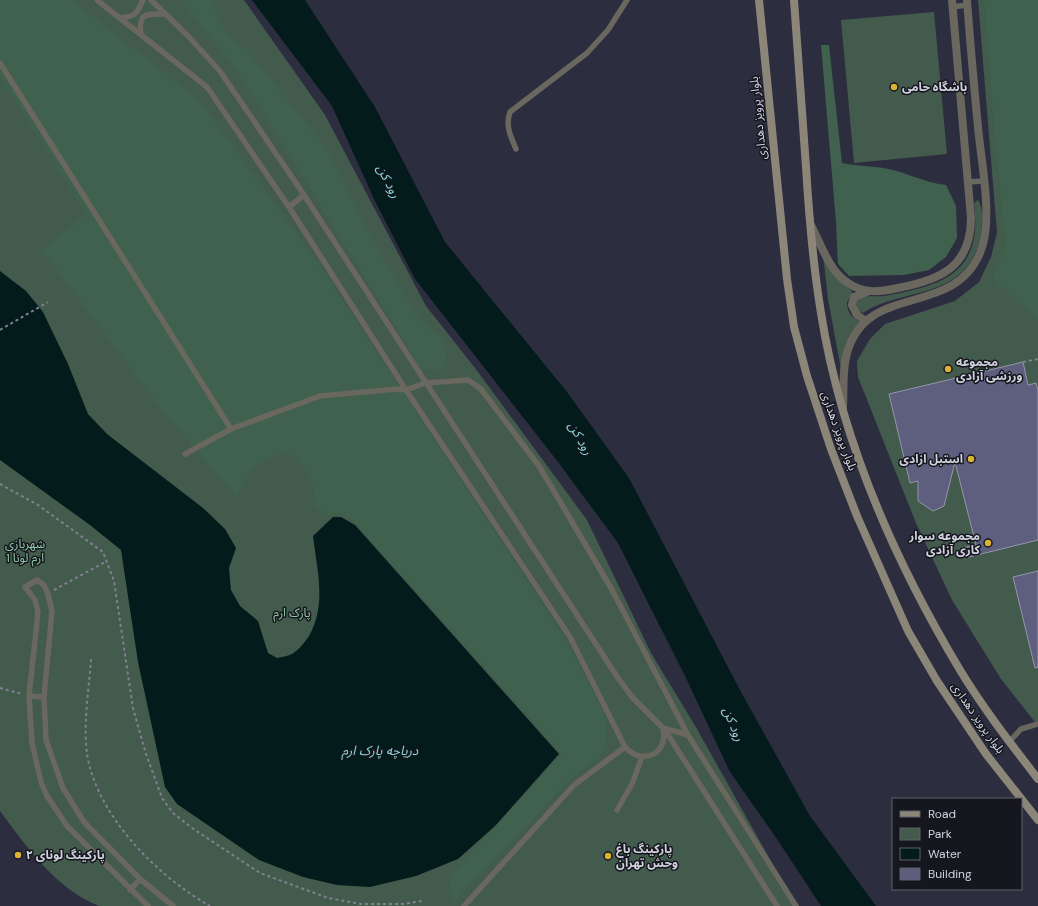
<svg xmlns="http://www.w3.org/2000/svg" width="1038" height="906" font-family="'DM Sans','Noto Sans Arabic',sans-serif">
<rect width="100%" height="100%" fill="#2d2d40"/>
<path fill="#435b4c" d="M0,0H244L325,115L426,306L475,368L587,520L651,653L697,729L786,888L799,906H99C56,889 27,847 0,811Z
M978,0H1038V726L1001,679L952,600L916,523L858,377L857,361L870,339L885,324L955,301L979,282L991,257L997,233Z
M934,12L947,154L854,163L841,20Z
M978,200C984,209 982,222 981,232C981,243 976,252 971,261C946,299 897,290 863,313L857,310L856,299C863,295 876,297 885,296C944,285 983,273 974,203Z
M823,255L835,275L852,291V295L847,302C847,312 851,317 860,322C848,337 843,350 841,369L828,299Z"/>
<path fill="#3f614d" d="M0,0H72L200,101L321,267L567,642L604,712L607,733L605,749L598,758L575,775L452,904L449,877L562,754L351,519L339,513L328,516L316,507L312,481L298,457L282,452L251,469L237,497L164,413L42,250L86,214L0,76Z
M181,0H211C222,27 223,32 247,50L320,140L337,167L369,233L417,316L443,339L447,364L440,370L421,369L240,75Z
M984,0H1038V320L992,278L1006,247L996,150Z
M821,45H829L842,163C856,166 869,166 883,168C905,171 924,183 946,185L956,206L957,238L946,257L929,270L904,275L849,276L838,264L836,222Z"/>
<path fill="#031b1b" d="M252,0H305L375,107L445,242L567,392L629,478L741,692L810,816L876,906H821L777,839L730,772L686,678L618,543L558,462L415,279L375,201L332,106Z
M0,271L26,291L43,312L68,364L88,414L107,434L203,508L225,529L236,548L229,568L231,590L240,606L258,621L268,653L277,658C282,657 288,656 292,654C299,650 305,642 309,636C327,604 317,570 313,536L333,517H341L355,525L559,754L495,826L458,859L416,876L370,887L337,885L303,877L259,860L177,804L165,787L138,662L121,550L90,525L0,460Z"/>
<path fill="#5e5f7f" stroke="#9495ab" d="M1023,362L1028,385L1036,383L1038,390V540L965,558L962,548L976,545L955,462L944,506L933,511L918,501V481L910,483L889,394Z
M1038,571V667L1035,668L1013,577Z"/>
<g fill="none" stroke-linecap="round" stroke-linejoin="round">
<path stroke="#808090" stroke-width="2" stroke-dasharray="3 3" stroke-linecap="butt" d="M0,330L48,302
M1023,362L1038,359
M0,484L38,505L103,552L114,581L133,708L145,751L162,798L173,813L192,828L260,873L328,898L361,904H404L422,901
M54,590L107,561
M91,659C89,690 83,723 87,754C97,816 157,876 210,906
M0,688L22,694"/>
<path stroke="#6a675e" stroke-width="5.5" d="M97,0L207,87L289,207L406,390L570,637L625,747C642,766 669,754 663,728L632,697L616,675L304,195L239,99L219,70L188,36L151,0
M952,7L967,5
M119,18C135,17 137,14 143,0
M141,35C138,12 146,14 165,14
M0,63L231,429
M516,149C511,137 505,126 510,112L587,53L608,30L627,0
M968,182L984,181
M289,207L304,195
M185,454L231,429L320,396L397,389L406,390L425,383L468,380L481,389L539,466L611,588L688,735
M29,696L44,697
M663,728L688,735L796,906
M665,730L777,906
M1009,742L1021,729L1038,724
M617,810L632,784L642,757
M130,890L140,879
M148,906L67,826L47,796L41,782L32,743L29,696L38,612L35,600L25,587L37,580L44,585L48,594L52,611L44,697L46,740L63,788L84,822L140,879L173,906
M464,906L574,785L625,747"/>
<path stroke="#6a675e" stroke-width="8" d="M811,225C821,244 829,271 848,283C864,294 880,292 898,288C940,280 971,267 971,218L952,0
M866,321L857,315L852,305L854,297L867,292
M843,407C844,389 842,370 847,353C867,281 952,319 980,253C994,221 981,162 978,127C974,85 970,42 967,0"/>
<path stroke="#8b8677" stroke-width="8" d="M759,0L787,279L794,327L807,376L831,449L857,516L908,631L937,681L986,754L1038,820
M794,0C798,56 802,111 806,167C809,216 813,265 821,313C841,440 894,560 960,670C983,708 1011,744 1038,779"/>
</g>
<g fill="#dbb233" stroke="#16161f" stroke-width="1.5">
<circle cx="894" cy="87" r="4"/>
<circle cx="948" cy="369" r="4"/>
<circle cx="971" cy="459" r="4"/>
<circle cx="988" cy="543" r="4"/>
<circle cx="18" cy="855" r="4"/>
<circle cx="608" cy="856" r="4"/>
</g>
<g text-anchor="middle" stroke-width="3" stroke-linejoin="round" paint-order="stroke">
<g font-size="12" font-weight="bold" fill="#d1d2de" stroke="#16161f" text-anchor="start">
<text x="902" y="91">باشگاه حامی</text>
<text x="956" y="366">مجموعه<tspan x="956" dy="14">ورزشی آزادی</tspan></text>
<text x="963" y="463" text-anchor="end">استبل ازادی</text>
<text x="980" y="540" text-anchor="end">مجموعه سوار<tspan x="980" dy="14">کاری آزادی</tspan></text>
<text x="616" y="853">پارکینگ باغ<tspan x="616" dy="14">وحش تهران</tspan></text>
<text x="26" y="859">پارکینگ لونای ۲</text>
</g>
<g font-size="12" fill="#d1d2de" stroke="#16161f">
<text transform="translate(758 118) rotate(-96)" y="4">بلوار پرویز دهداری</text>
<text transform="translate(839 431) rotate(70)" y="4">بلوار پرویز دهداری</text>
<text transform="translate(978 718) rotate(55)" y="4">بلوار پرویز دهداری</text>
</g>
<g font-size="12" fill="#92cfaa" stroke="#16161f">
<text x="25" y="548">شهربازی<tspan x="25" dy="14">ارم لونا 1</tspan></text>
<text x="292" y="617">پارک ارم</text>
</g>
<g font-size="13" font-style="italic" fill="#86dada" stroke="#16161f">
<text transform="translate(389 181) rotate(63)" y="5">رود کن</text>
<text transform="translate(581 438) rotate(61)" y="5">رود کن</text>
<text transform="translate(734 724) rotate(68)" y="5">رود کن</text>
<text x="380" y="755">دریاچه پارک ارم</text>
</g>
</g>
<rect x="892" y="798" width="130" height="92" fill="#16161f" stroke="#61616b"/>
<rect x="900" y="811" width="20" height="6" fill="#8b8677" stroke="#61616b"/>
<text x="928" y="818" font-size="12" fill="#d1d2de">Road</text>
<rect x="900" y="828" width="20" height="12" fill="#435b4c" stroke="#61616b"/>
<text x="928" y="838" font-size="12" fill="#d1d2de">Park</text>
<rect x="900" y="848" width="20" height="12" fill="#031b1b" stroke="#61616b"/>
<text x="928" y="858" font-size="12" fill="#d1d2de">Water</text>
<rect x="900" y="868" width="20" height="12" fill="#5e5f7f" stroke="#61616b"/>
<text x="928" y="878" font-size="12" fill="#d1d2de">Building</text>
</svg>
